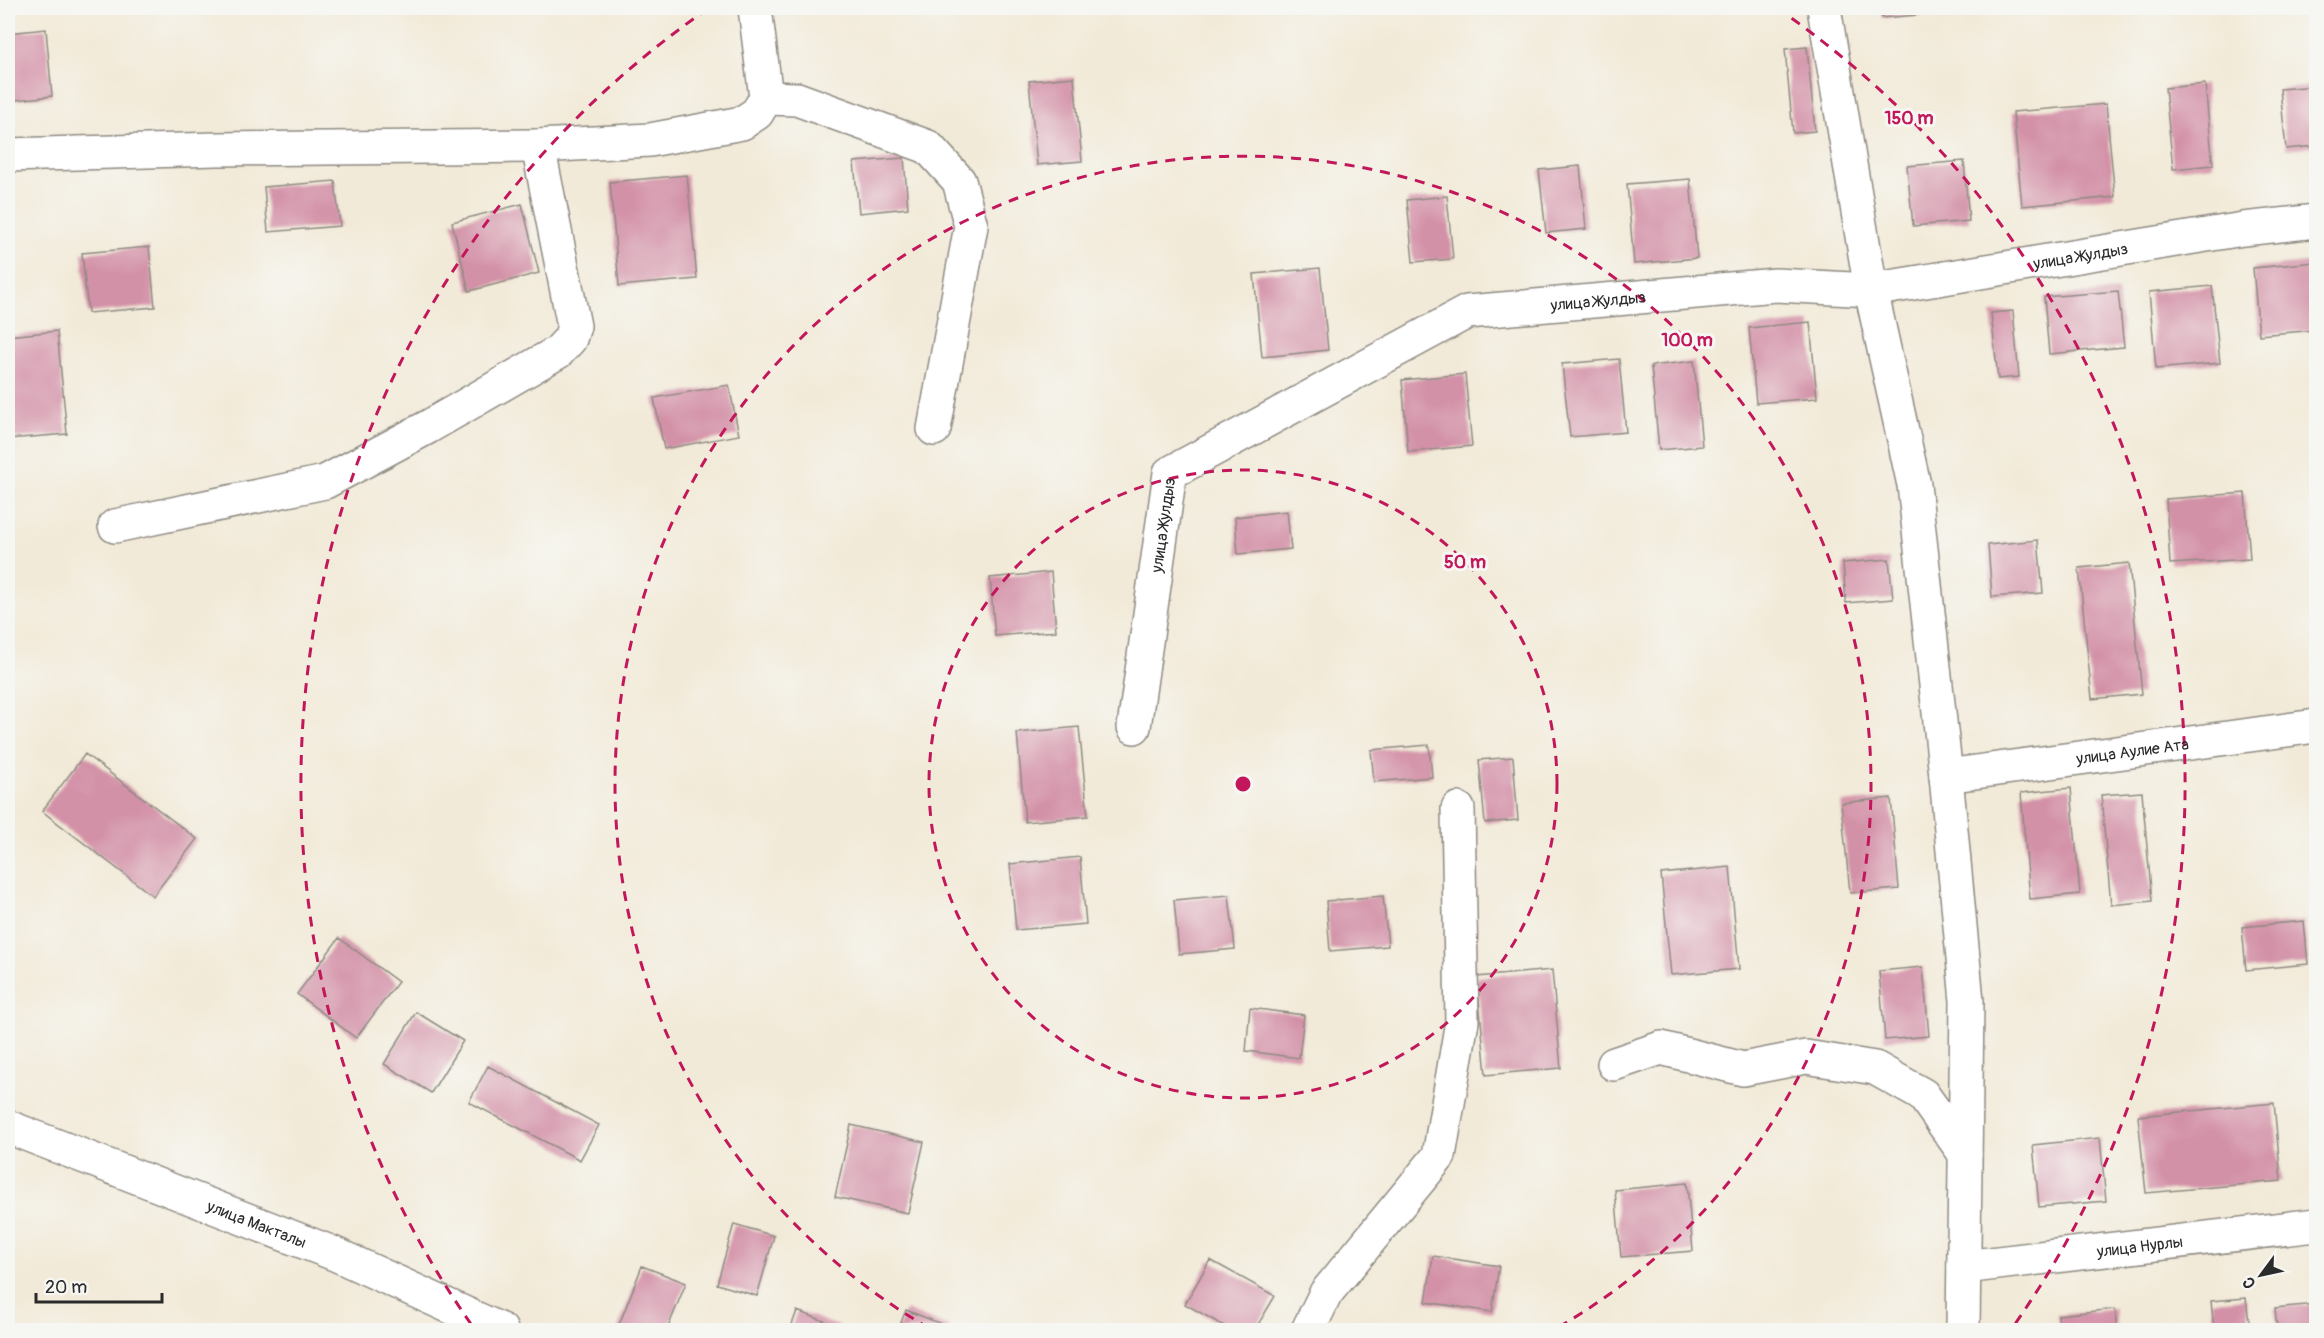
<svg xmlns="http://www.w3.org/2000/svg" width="2324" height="1338" font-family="Pangolin,sans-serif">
<rect width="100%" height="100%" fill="#f6f6f2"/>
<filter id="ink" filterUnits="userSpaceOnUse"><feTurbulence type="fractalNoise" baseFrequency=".0167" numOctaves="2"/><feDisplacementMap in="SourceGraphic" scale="12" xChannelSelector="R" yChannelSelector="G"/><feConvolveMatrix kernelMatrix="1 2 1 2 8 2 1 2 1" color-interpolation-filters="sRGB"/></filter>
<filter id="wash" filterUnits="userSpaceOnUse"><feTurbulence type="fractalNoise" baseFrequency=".008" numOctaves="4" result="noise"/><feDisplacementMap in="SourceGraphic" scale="24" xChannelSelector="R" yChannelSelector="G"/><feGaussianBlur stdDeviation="1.35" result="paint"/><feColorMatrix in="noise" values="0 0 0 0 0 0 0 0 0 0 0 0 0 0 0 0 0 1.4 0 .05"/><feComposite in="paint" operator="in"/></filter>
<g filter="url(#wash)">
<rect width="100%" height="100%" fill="#f2ead8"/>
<g id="blocks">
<path fill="#d391a7" d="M1881,8H1917L1918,15L1882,18Z
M46,29L52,96L8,101V33Z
M1807,47L1815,131L1793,133L1785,49Z
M1074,77L1082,161L1037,165L1029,81Z
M2205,84L2213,165L2173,169L2165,88Z
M2316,86V146L2286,149L2280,89Z
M2106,104L2115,197L2022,206L2013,112Z
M904,158L908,208L859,213L854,162Z
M1964,161L1969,221L1913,226L1907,166Z
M1580,166L1586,229L1546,233L1539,170Z
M687,175L697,279L619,286L610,182Z
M1690,179L1697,258L1634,264L1627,184Z
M335,181L340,226L268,232L264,187Z
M1447,196L1453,259L1413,262L1407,200Z
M522,204L539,273L469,291L452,222Z
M149,247L155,307L88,313L82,253Z
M2316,262V330L2259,335L2253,268Z
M1320,268L1328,350L1262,357L1254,274Z
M2212,286L2220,363L2156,369L2149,292Z
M2118,291L2124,347L2049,354L2044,297Z
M2013,311L2019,377L1998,379L1991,313Z
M1810,322L1817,398L1756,403L1749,328Z
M57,331L67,434L8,439V336Z
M1619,359L1626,432L1570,437L1562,364Z
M1694,361L1702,446L1659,450L1651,366Z
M1465,374L1472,446L1408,452L1402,380Z
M729,385L739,435L664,449L654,398Z
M2245,493L2250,559L2170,564L2166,499Z
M1287,511L1291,549L1238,554L1235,517Z
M2038,540L2043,593L1992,597L1988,545Z
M1889,559L1893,599L1846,603L1843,563Z
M2129,563L2142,694L2092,699L2079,568Z
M1051,572L1056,631L995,636L990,578Z
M1079,727L1088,816L1025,822L1017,733Z
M1429,745L1432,777L1374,782L1371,750Z
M85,754L197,839L153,896L42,811Z
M1513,757L1518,820L1485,823L1479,760Z
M2071,788L2080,894L2030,899L2021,793Z
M2142,792L2152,901L2111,905L2101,795Z
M1891,798L1899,889L1850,893L1841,803Z
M1080,857L1086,924L1016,930L1010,864Z
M1730,867L1739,969L1671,975L1661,874Z
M1229,895L1235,949L1179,954L1174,900Z
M1383,896L1388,946L1330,951L1326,901Z
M2304,921L2308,964L2246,970L2242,927Z
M339,938L398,982L356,1038L297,994Z
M1923,967L1929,1036L1885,1040L1879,971Z
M1552,970L1561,1068L1486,1075L1477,977Z
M1250,1008L1304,1015L1299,1058L1246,1051Z
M416,1012L463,1041L431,1093L384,1064Z
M488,1066L599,1125L580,1160L469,1102Z
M2274,1103L2281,1181L2146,1193L2138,1116Z
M851,1125L924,1142L908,1213L835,1197Z
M2100,1138L2106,1201L2039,1207L2033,1145Z
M1687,1183L1693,1251L1621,1257L1615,1190Z
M734,1224L774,1236L757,1296L717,1284Z
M1433,1256L1499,1266L1492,1312L1426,1302Z
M1210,1260L1275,1296L1255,1330H1231L1185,1304Z
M642,1266L686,1283L667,1330H617Z
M2246,1298L2250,1330H2214L2211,1301Z
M2316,1304V1330H2277L2275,1308Z
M2115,1309L2117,1330H2059L2058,1315Z
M906,1310L949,1327L947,1330H898Z
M797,1311L849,1330H790Z"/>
</g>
</g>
<g filter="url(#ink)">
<use href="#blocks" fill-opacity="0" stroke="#8e8a82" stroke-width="1.5"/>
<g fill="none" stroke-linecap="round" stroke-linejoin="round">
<g stroke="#8e8a82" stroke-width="36">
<g id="minor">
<path d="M1824,8L1871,290L1914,485L1946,776L1967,1001L1963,1330"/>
<path d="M766,98L797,99L928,147L959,181L971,226L934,429"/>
<path d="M8,155L217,149L538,146"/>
<path d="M115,526L325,482L428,427L558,352L570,339L574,326L538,146L650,140L742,123L757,113L766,98L755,8"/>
<path id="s1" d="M1134,727L1170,473L1467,312L1776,285L1871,290L2243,229L2316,221"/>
<path id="s2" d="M1946,776L2316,726"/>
<path d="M1614,1064L1661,1048L1743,1069L1806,1057L1875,1068L1923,1095L1965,1154"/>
<path id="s3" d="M8,1127L335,1254L501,1330"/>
<path id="s4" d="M1964,1267L2316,1225"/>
<path d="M1308,1330L1326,1293L1439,1156L1462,1021L1458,809"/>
</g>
</g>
<use href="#minor" stroke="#fff" stroke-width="33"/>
</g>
</g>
<g fill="none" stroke="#c2185b" stroke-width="3" stroke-dasharray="10 8">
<circle cx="1243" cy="784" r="314"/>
<path d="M929 1328A628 628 0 1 1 1557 1328"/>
<path d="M471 1324A942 942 0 0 1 709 8M1777 8A942 942 0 0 1 2015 1324"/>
</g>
<g text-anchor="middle" stroke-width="6" stroke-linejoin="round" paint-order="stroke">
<g font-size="16" fill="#2b2b2b" stroke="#f6f6f2">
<text dy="6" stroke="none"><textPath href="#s1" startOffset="1212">улица Жулдыз</textPath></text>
<text dy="6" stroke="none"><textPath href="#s1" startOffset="726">улица Жулдыз</textPath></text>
<text dy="6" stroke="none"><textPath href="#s1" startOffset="204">улица Жулдыз</textPath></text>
<text dy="6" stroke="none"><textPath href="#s2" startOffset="188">улица Аулие Ата</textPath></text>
<text dy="6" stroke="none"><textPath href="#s3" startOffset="267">улица Макталы</textPath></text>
<text dy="6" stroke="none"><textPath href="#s4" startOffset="177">улица Нурлы</textPath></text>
</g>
</g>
<circle cx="1243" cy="784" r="9" fill="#c2185b" stroke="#f6f6f2" stroke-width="3"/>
<g font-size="18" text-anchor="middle" font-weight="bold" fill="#c2185b" stroke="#f6f6f2" stroke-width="6" stroke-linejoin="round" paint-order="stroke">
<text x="1909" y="124">150 m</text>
<text x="1687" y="346">100 m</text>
<text x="1465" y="568">50 m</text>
</g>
<rect width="2324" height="1338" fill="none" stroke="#f6f6f2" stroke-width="30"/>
<g transform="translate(2261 1275) rotate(237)" stroke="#f6f6f2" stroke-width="4.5" paint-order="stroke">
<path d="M0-4.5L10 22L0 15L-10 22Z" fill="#2b2b2b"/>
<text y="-9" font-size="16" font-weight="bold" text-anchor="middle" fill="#2b2b2b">С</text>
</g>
<path d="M36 1293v9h126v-9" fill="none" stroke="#2b2b2b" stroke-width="3"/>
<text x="45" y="1293" font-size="18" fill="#2b2b2b" stroke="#f6f6f2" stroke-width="4.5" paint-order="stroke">20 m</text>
</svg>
